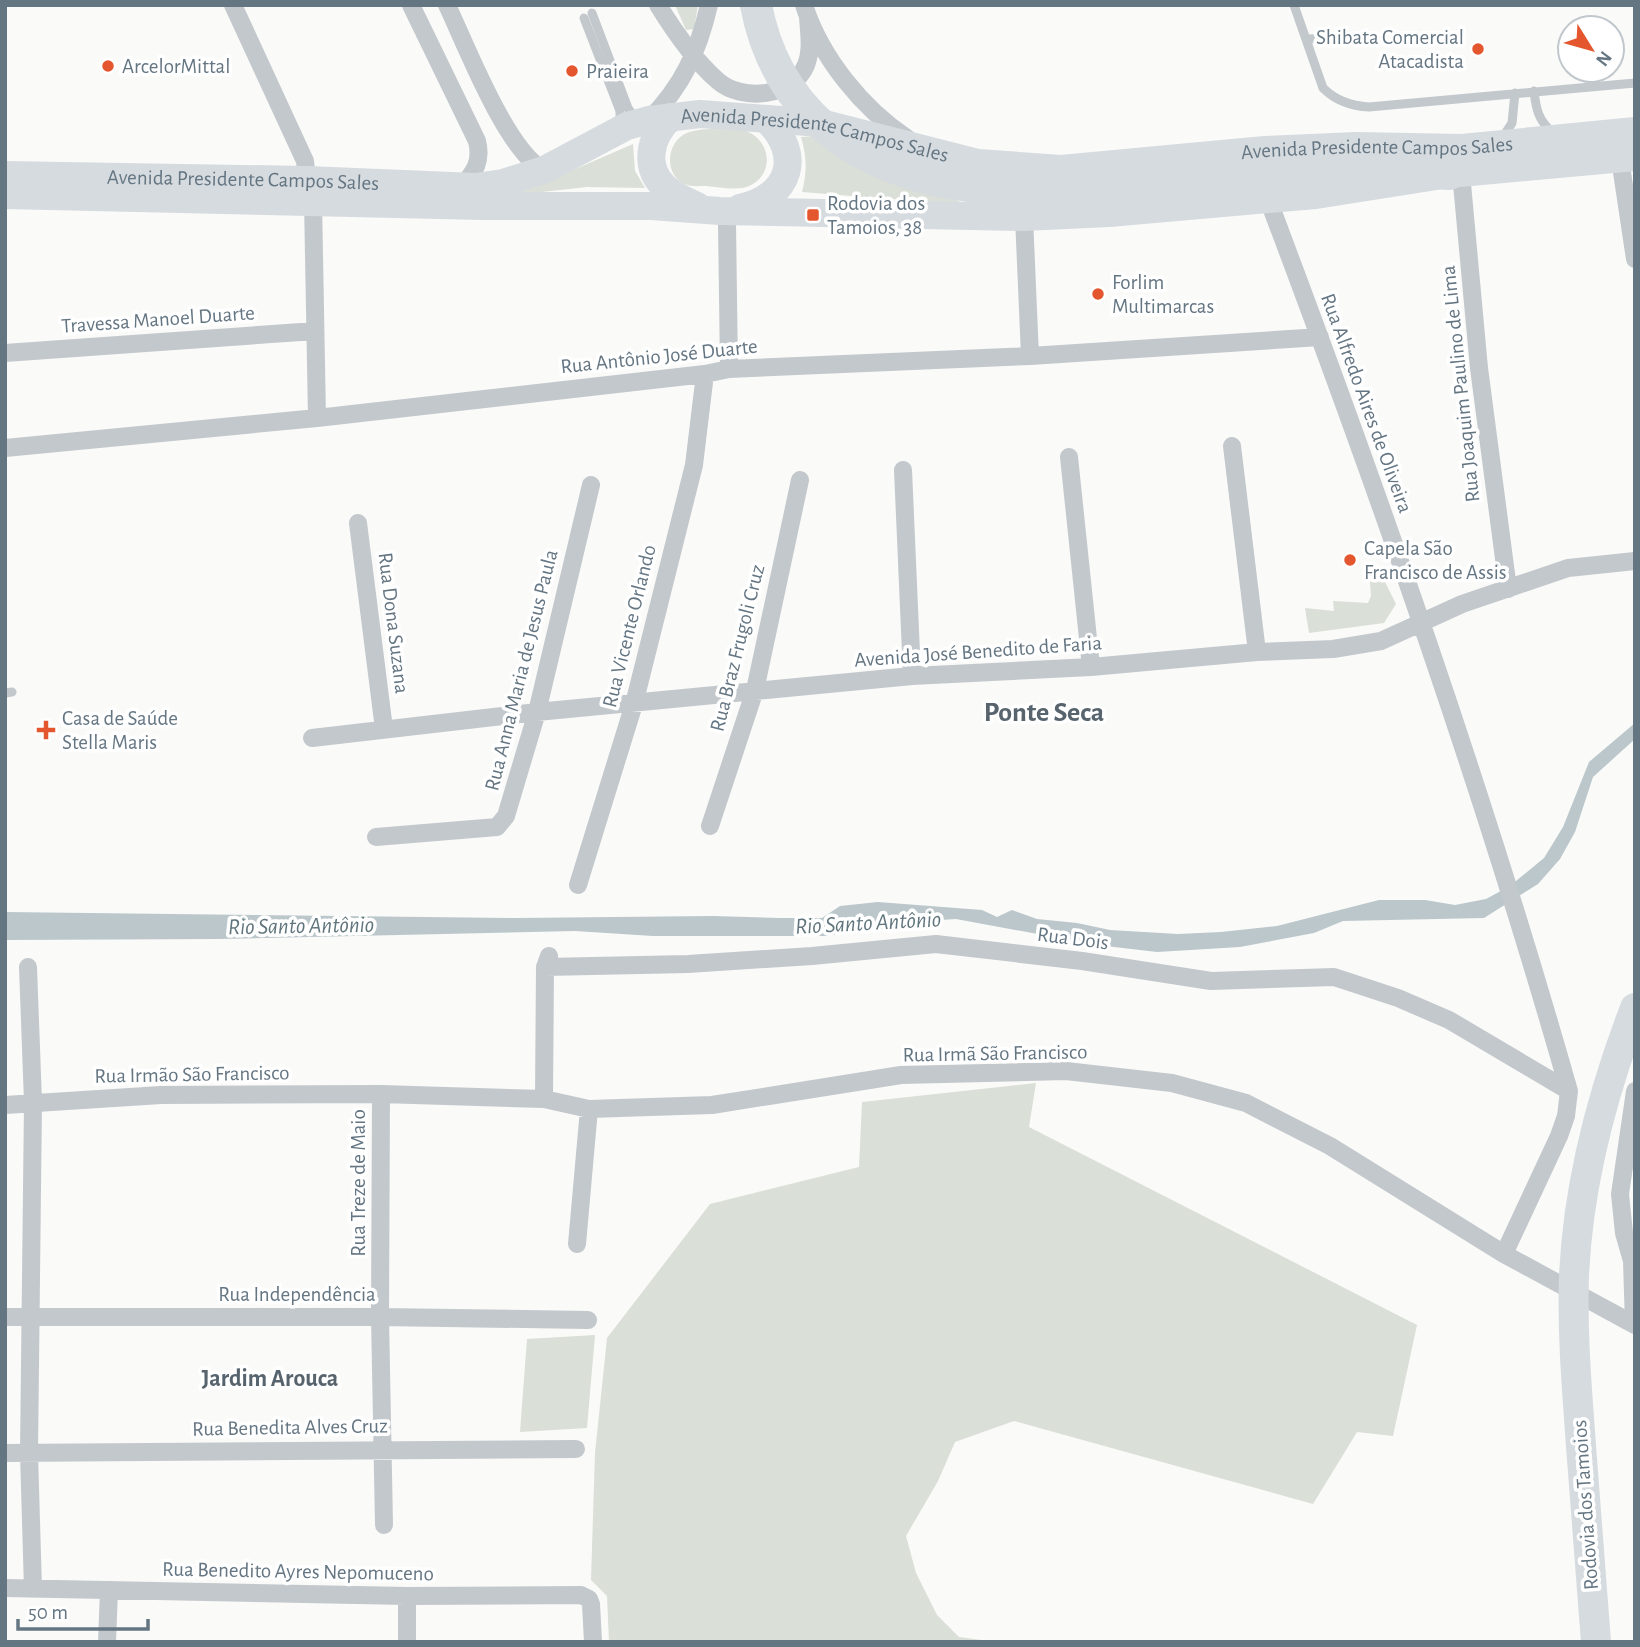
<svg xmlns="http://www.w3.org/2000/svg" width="1640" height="1647" font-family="'Alegreya Sans',sans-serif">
<rect width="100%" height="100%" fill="#fafaf8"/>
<path fill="#dadfd7" d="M675,5H698L694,29L686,30Z
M742,130C770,136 777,174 749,186C738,191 718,187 706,186C699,186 691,187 684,184C665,174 666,146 683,135C698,126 726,130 742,130Z
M816,136C836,149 855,166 876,177C900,189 946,189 964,205L802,192C807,172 807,157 801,137Z
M633,144L635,171L645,188L587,187L505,196L534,187Z
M1378,568L1396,604L1384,623L1309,633L1305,608L1334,611L1333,601L1368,603L1371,596L1369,569Z
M1036,1083L1029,1127L1417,1325L1393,1436L1357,1432L1313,1504L1014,1421L955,1442L938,1481L906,1536L916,1573L937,1615L959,1637L996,1642H609L607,1596L591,1580L595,1453L607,1338L710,1204L859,1167L862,1102Z
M595,1335L587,1428L520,1432L527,1339Z"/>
<path fill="#bbc7cb" d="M1635,723V739L1593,777L1575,832L1560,859L1538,884L1484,918L1343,921L1314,933L1240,947L1157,952L1097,945L956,919L925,921L883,929L823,936H653L575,931L218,939L5,940V912L517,918L713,916L779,918H822L840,906L878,902L982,910L997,917L1012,910L1037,919L1077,923L1110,930L1178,934L1221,932L1277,926L1379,900H1425L1455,905L1486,899L1510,886L1544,858L1563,827L1589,762Z"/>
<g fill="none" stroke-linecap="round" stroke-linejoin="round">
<path stroke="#c3c8cc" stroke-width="9" d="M1294,5L1323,88C1336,101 1351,106 1369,107L1635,83
M592,13L628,108L635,118
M584,18L620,111V122
M1307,39L1369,37
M1534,91C1536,109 1538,120 1553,133
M1503,137L1512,123L1515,93
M5,693L12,692"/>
<path stroke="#c3c8cc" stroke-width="18" d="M233,5L305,161L307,180
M411,5L477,141C482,161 475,172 461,187
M447,5C466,45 507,152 544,170
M658,5C674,31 695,61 718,81C742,102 793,97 806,65C812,50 809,33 808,17
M804,5C821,58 862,108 908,139
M649,120C683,85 698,52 709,5
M1620,159L1635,259
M1461,173L1479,368L1508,589
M1268,199C1379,493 1483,789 1569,1091L1566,1116L1559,1136L1504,1254
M313,201L317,418
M720,211L727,223L729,369
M1024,217L1030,356
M5,353L315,331
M1232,446L1257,652
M5,448L317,418L705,374L729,369L1030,356L1320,337
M1069,457L1091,667
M903,470L912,676
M358,523L384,729
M312,738L537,712L912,676L1091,667L1257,652L1333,649L1381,641L1462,604L1568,568L1635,561
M710,826L755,690L800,480
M376,837L497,827L506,816L537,712L591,485
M578,885L634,704L694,465L705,374
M28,967L33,1102L29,1453L33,1589
M545,967L688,964L812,956L936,944L1082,961L1211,981L1334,977L1398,998L1449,1020L1569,1091
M381,1094L380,1317L384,1525
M544,1099L545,967L549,956
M5,1105L161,1095L381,1094L544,1099L589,1109L712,1105L901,1075L1066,1071L1172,1083L1246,1103L1330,1146L1504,1254L1635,1325
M577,1244L589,1109
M5,1317H380L588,1320
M1634,1324L1632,1261L1624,1233L1620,1194L1635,1091
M5,1453L576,1449
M5,1588L407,1596L581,1595L589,1599L591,1604L593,1642
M107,1642L109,1590
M407,1642V1596"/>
<g stroke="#d6dbdf" stroke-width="28">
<path d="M671,117C649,137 642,169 668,190C676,197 687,201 697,206"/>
<path id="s1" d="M5,175L307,180L476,187L503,183L544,170L627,126L649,120L700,114L821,123L978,163L1061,169L1265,150L1356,146L1462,148L1635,131"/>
<path d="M5,195L482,206H651L720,211L1024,217L1109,213L1268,199L1316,195L1449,174L1635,157"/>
<path d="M740,208C790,197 804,155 766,119"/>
</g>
<path stroke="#d6dbdf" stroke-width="30" d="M1596,1642C1591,1576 1586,1511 1581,1446C1577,1389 1572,1333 1574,1276C1578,1184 1602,1094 1635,1008"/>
<path stroke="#d6dbdf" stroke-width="32" d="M756,5C765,53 787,95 824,127C945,231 1151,178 1296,171C1347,168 1398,171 1449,174"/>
</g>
<g fill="#e4572e" stroke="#fff" stroke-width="2.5">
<circle cx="1478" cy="49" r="7"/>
<circle cx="108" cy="66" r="7"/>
<circle cx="572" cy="71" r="7"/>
<rect x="806" y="208" width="14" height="14" rx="3.5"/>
<circle cx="1098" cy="294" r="7"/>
<circle cx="1350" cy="560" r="7"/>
<path d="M42.5 719.5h7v7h7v7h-7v7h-7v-7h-7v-7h7z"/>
</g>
<g text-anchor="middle" stroke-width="7" stroke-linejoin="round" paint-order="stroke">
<g font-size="21" fill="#657683" stroke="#fff" text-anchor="start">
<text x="1464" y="44" text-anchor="end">Shibata Comercial<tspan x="1464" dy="24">Atacadista</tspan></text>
<text x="122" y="73">ArcelorMittal</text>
<text x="586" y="78">Praieira</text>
<text x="827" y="210">Rodovia dos<tspan x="827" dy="24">Tamoios, 38</tspan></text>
<text x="1112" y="289">Forlim<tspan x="1112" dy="24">Multimarcas</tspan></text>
<text x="1364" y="555">Capela São<tspan x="1364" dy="24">Francisco de Assis</tspan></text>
<text x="62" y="725">Casa de Saúde<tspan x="62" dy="24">Stella Maris</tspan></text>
</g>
<g font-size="21" fill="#657683" stroke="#fff">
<text dy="7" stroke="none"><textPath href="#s1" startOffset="826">Avenida Presidente Campos Sales</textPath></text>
<text dy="7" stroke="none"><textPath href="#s1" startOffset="1393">Avenida Presidente Campos Sales</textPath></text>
<text dy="7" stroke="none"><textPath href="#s1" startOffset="238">Avenida Presidente Campos Sales</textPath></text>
<text transform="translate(158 319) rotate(-4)" y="7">Travessa Manoel Duarte</text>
<text transform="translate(659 356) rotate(-6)" y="7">Rua Antônio José Duarte</text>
<text transform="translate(1460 384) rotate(-96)" y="7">Rua Joaquim Paulino de Lima</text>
<text transform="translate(1367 403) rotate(70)" y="7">Rua Alfredo Aires de Oliveira</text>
<text transform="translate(394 623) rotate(83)" y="7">Rua Dona Suzana</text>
<text transform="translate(629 626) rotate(-76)" y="7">Rua Vicente Orlando</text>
<text transform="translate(737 648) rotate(-76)" y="7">Rua Braz Frugoli Cruz</text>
<text transform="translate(978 651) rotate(-4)" y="7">Avenida José Benedito de Faria</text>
<text transform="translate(521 670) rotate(-76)" y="7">Rua Anna Maria de Jesus Paula</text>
<text transform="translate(1073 938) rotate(7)" y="7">Rua Dois</text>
<text transform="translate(995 1053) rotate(-1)" y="7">Rua Irmã São Francisco</text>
<text transform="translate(192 1074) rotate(-1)" y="7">Rua Irmão São Francisco</text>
<text transform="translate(358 1183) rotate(-90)" y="7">Rua Treze de Maio</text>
<text x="297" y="1301">Rua Independência</text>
<text transform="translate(290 1427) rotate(-1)" y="7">Rua Benedita Alves Cruz</text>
<text transform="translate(1585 1505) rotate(-94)" y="7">Rodovia dos Tamoios</text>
<text transform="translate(298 1571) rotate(1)" y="7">Rua Benedito Ayres Nepomuceno</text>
</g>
<g font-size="23" font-style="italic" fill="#60757c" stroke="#fff">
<text transform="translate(868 922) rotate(-3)" y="8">Rio Santo Antônio</text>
<text transform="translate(301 925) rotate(-1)" y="8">Rio Santo Antônio</text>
</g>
<g font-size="24" font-weight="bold" fill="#57646e" stroke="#fff">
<text x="270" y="1386">Jardim Arouca</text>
</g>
<g font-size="28" font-weight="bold" fill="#57646e" stroke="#fff">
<text x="1044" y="721">Ponte Seca</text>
</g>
</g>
<rect width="1640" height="1647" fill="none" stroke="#657683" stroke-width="14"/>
<g transform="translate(1591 49) rotate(127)"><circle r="33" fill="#ffffff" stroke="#c1c8cd" stroke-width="2"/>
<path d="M0-5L12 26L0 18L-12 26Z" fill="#e4572e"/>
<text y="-10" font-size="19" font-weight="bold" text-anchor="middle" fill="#657683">N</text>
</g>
<path d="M18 1619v10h130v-10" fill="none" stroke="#657683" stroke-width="3.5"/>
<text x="28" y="1619" font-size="21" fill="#657683" stroke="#ffffff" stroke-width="5" paint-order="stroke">50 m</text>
</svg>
